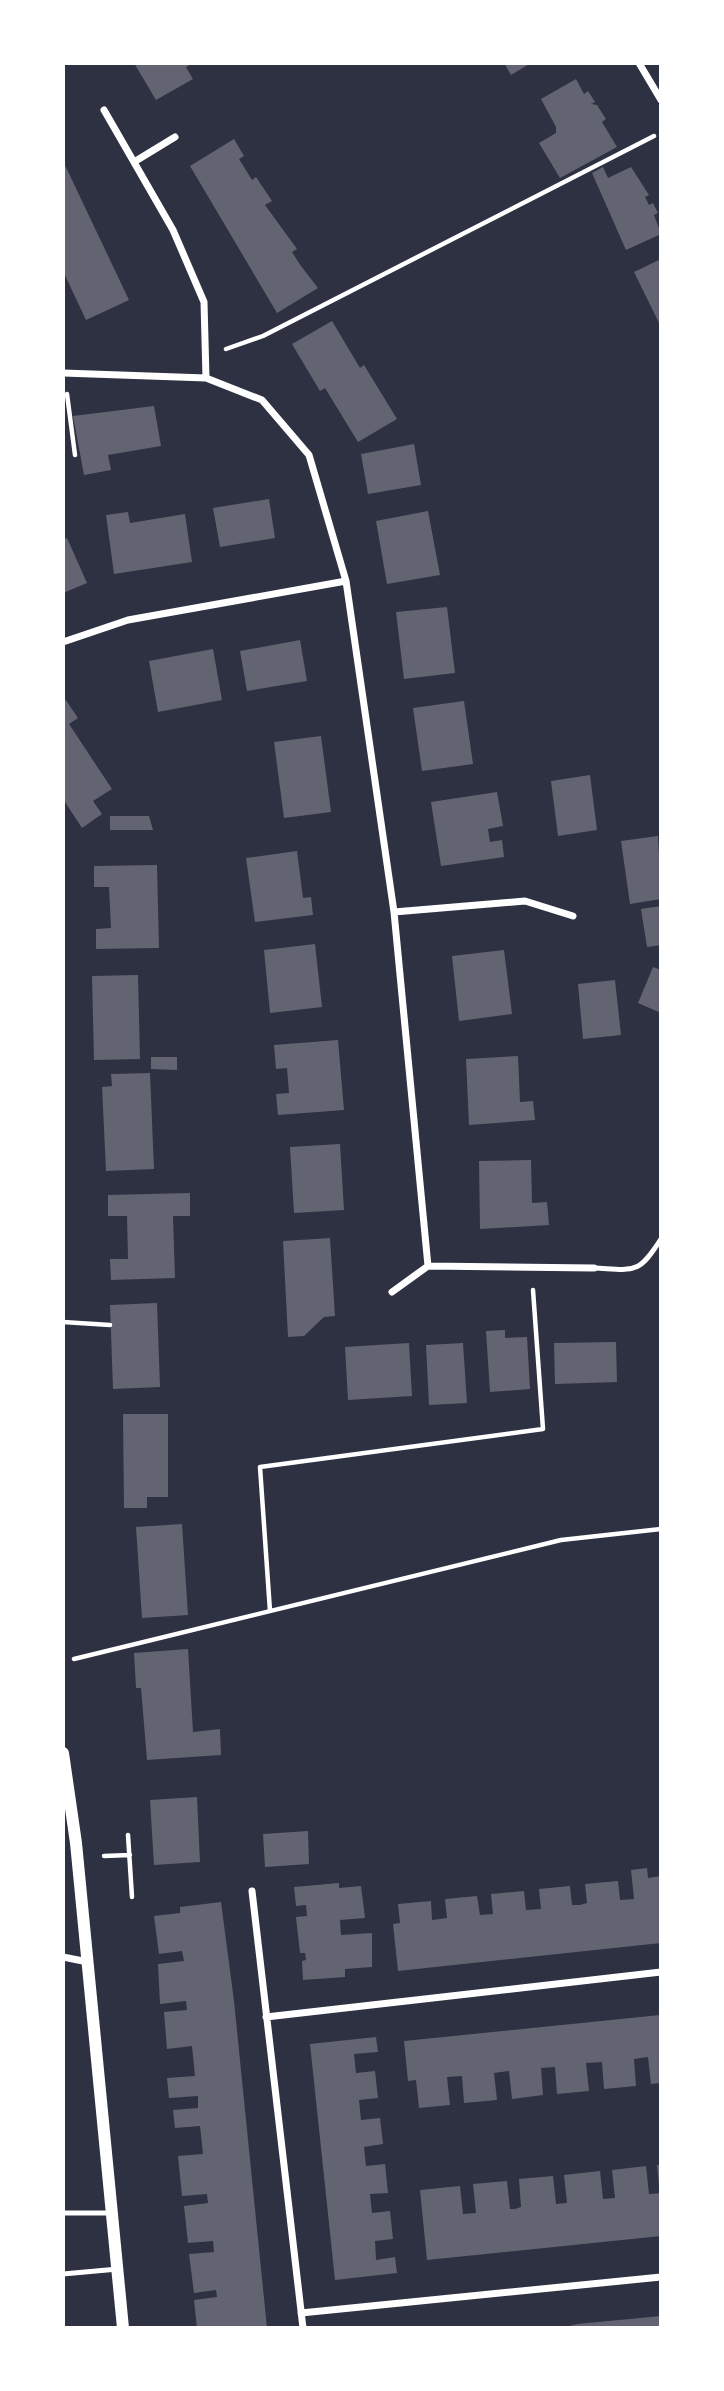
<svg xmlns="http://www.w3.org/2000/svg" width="724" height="2391" font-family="'DejaVu Sans',sans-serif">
<rect width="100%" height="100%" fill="#2d3142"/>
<path fill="#626471" d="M134,63H193L186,67L193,79L156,100Z
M504,63H531L511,75Z
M576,79L584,94L588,91L595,102L591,104L597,105L606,119L602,122L617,147L560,178L539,143L556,133V127L541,99Z
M234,139L244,156L239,159L252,180L256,177L272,201L265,205L297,249L292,252L301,266L318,288L277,313L190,166Z
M63,161L129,300L86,320L63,271Z
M603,167L608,178L631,167L649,195L645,197L649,205L653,203L658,213L654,215L661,234L626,250L592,173Z
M661,259V327L634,272Z
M332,321L360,368L364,365L397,419L358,442L325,388L320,391L292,344Z
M154,406L161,446L108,455L111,470L84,475L73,416Z
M414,444L421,485L368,494L361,454Z
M269,499L275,538L220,547L213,508Z
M428,511L440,575L387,584L376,521Z
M128,512L130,523L185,514L192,562L114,574L106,515Z
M67,538L87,583L63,593V540Z
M447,607L455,673L404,679L396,612Z
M300,640L307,681L247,691L240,651Z
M213,649L222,700L158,712L149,661Z
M63,696L78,718L69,724L112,789L93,801L102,814L82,828L63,799Z
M464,701L473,764L422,771L413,708Z
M321,736L331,812L284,818L274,742Z
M590,775L597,830L558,836L551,781Z
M497,792L503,826L488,829L490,842L502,840L504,857L441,866L431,802Z
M110,816H149L153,830H110Z
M658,836L661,899L630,904L621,841Z
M297,851L303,898L311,897L313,915L255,922L246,858Z
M157,865L159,948L96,949V929L111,928L109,887H94V866Z
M661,906V945L647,947L641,909Z
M315,944L322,1007L270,1013L264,950Z
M504,950L512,1014L459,1021L452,956Z
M653,967L661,970V1013L638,1003Z
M138,975L140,1059L94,1060L92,976Z
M615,980L621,1035L583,1039L578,984Z
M338,1040L344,1110L278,1115L276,1094L289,1093L287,1068L276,1069L274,1045Z
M518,1056L520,1102L533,1101L535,1120L469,1125L466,1059Z
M151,1057H177V1070L151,1069Z
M150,1073L154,1169L106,1171L102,1087L112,1086L111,1074Z
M340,1144L344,1210L294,1213L290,1147Z
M531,1160L532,1203L547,1202L549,1225L480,1229L479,1161Z
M190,1193V1216H173L175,1278L111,1280L110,1259H128L127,1216H108V1195Z
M330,1238L335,1316L324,1317L304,1336L288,1337L283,1241Z
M157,1303L160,1387L113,1389L110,1305Z
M505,1330V1338L527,1337L530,1389L490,1392L486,1331Z
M616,1342L617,1382L555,1384L554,1343Z
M409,1343L412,1396L348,1400L345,1347Z
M463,1343L467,1403L429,1405L426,1345Z
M123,1414H168V1497H147V1508H124Z
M182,1524L188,1615L142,1618L136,1527Z
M188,1649L193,1732L220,1729L221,1755L147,1760L141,1688H136L134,1653Z
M197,1797L200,1862L154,1865L150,1800Z
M308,1831L309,1864L265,1867L263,1834Z
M647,1868L648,1878L661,1876V1943L398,1971L393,1924L400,1923L398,1904L431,1901L432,1920L440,1919L447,1918L445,1899L477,1896L480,1915L493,1914L491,1894L524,1891L526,1910L541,1909L539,1889L570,1886L572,1905H580L587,1903L585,1884L618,1881L620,1900L634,1899L631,1870Z
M339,1883V1888L361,1886L365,1918L340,1920L341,1935L372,1933V1967L345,1969V1977L303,1980L302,1961L306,1960L305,1953H300L296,1917L307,1916L306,1905L296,1906L294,1887Z
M221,1902L234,2001L267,2328H197L194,2300L217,2297L216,2290L194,2293L189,2254L214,2252L213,2241L188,2243L184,2206L208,2203L207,2194L182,2196L178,2156L203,2154L200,2126L175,2128L173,2110L198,2108V2096L169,2098L167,2078L195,2076L192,2046L167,2049L164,2012L187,2010L186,2001L160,2004L158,1964L184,1961L182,1951L159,1954L154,1916L180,1913V1907Z
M660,2015L661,2083L651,2084L648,2057L634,2059L636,2086L604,2089L602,2062L586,2063L589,2091L557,2094L555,2067L541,2068L543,2095L512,2099L509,2071L501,2072L494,2073L497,2100L464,2103L462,2076L447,2077L450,2105L419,2108L416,2080L408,2081L404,2041Z
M376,2037L378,2052L354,2054L355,2063L356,2073L375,2071L378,2098L359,2100L361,2120L380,2118L383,2144L364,2147L366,2166L385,2164L388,2193L370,2194L372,2213L390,2211L393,2239L375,2241L376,2260L395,2257L397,2273L335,2280L310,2044Z
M657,2165H661V2186H659Z
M646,2166L649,2194L661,2193V2236L427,2260L420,2190L460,2186L463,2214L476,2213L473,2184L507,2181L510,2209H515L521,2207L519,2179L553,2176L556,2204L567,2203L564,2175L600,2171L603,2199L615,2198L612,2170Z
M661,2316V2328H561L577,2324Z"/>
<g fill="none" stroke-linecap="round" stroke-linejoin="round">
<path stroke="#fff" stroke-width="4.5" d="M226,349L263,336L654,136
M67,394L75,455
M63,1322L110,1325
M270,1611L260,1467L543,1429L533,1290
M74,1659L561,1540L661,1529
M128,1835L132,1897
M104,1856L130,1855"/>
<path stroke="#fff" stroke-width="5" d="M594,1268C635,1270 638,1275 661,1239
M63,2213H112
M63,2274L118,2269"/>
<path stroke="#fff" stroke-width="7" d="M639,63L661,100
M104,110L173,230L204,302L206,378
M134,162L175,137
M63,373L206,378L262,400L309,455L346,581L394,912L428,1266
M63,642L128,620L346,581
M394,912L525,901L573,916
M392,1292L428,1266L594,1268
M252,1891L303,2328
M63,1957L88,1962
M266,2017L661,1972
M301,2313L661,2277"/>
<path stroke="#fff" stroke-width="12" d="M63,1753L76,1843L123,2328"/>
</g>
<rect width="724" height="2391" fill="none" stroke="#ffffff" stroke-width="130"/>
</svg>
